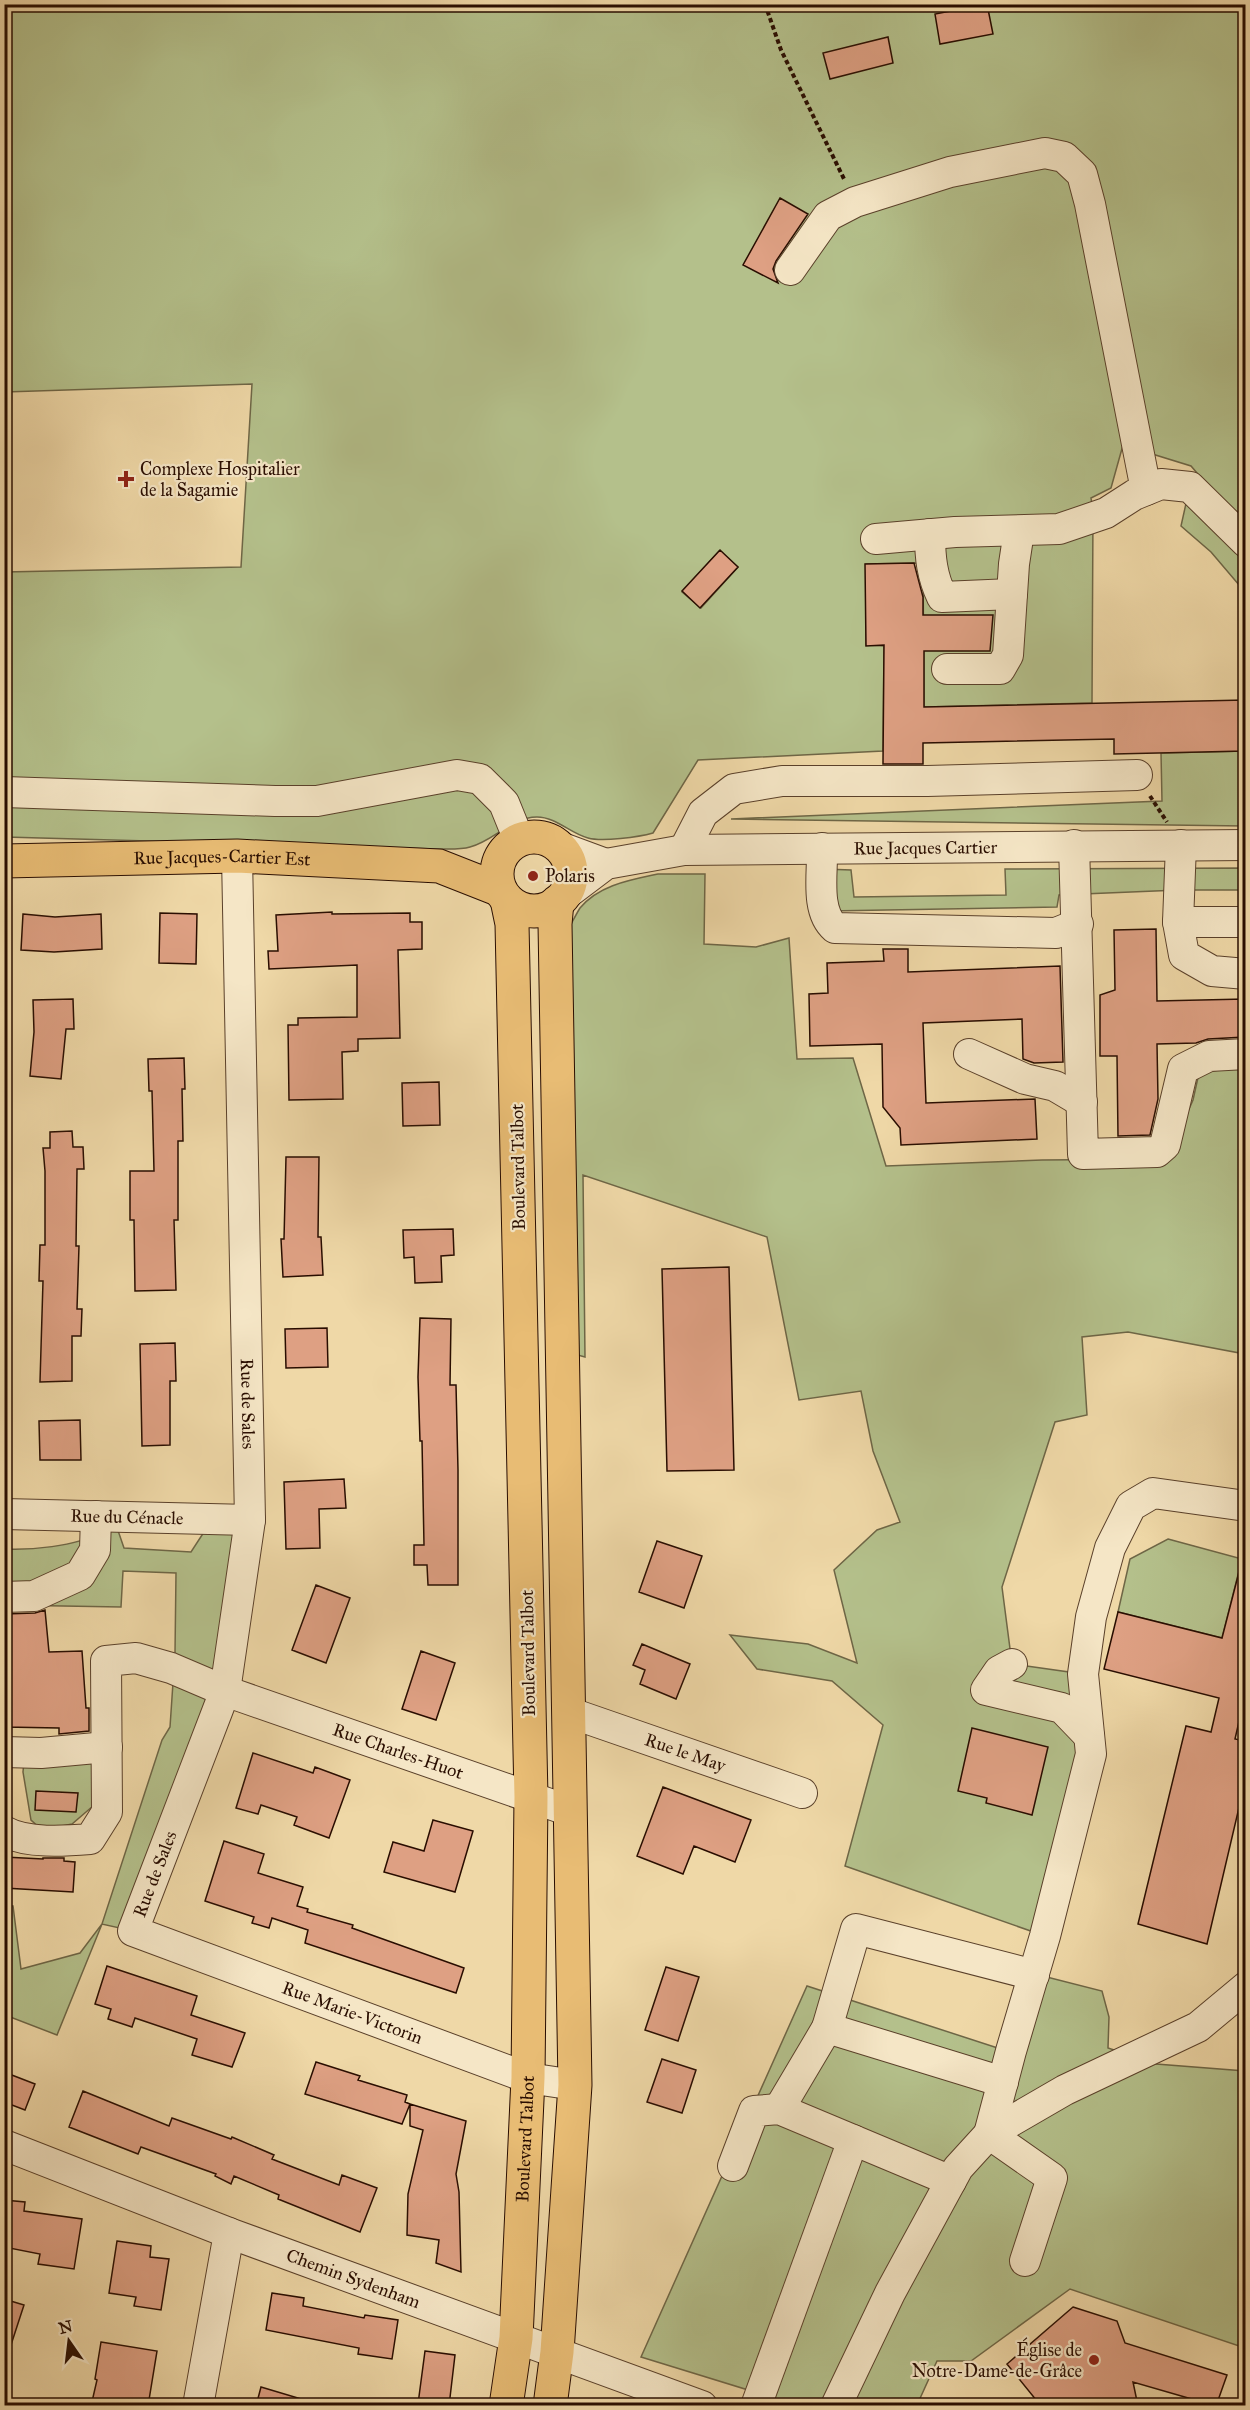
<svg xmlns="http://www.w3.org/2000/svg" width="1250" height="2410" font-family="'IM FELL Great Primer',serif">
<rect width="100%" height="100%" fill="#efd8a7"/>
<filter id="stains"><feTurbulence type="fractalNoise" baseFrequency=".00333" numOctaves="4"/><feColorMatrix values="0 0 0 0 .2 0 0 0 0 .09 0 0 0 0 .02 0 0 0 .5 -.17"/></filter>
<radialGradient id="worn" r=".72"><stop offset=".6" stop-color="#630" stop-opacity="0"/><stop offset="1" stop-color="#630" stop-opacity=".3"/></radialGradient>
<path fill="#b4c08b" stroke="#6e6646" stroke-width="1.5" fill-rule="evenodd" d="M5,5H1245V519L1221,501L1191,466L1123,445L1111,488L1091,498L1093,511L1092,703L924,707L923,563L866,564V645L884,646L883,751L698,760L653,833C639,837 602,842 588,838C571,834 556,817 537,817C511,817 494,841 470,847C460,850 447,849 437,849L5,837V572L241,567L252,384L5,392ZM719,551L738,567L701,608L682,592Z
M1187,499L1245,560V592L1211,552L1181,526Z
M1245,751V826L731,819L1162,801L1161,753Z
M1245,868V890H1179L1059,895L1057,907L828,911L824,869L851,870L854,897L1006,895L1005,869Z
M658,874H705L704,944L756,947L789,938L797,1059L853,1058L886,1166L1042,1160L1167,1159L1193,1100L1199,1073L1245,1066V1354L1128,1332L1082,1337L1087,1415L1055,1422L1002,1587L1012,1664L1083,1674L1091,1754L1045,1936L845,1866L883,1725L832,1681L757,1669L730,1635L808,1644L857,1663L834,1570L877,1530L900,1522L873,1451L861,1391L799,1400L767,1237L583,1175L585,1357L570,1353L566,933C571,925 575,916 580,908C599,885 630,880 658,874Z
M113,1516L124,1548L191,1552L204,1532L250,1520L225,1691L133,1931L102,1924L57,2035L5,2015L4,1906H13L21,1969L80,1953L102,1924L162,1740L170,1727L175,1653L176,1573L123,1571L121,1607L5,1605V1549C27,1550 78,1547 96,1533C102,1529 107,1522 113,1516Z
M1168,1539L1242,1559L1222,1638L1118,1612L1130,1559Z
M98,1740L93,1806L72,1824L42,1830L31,1820L23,1772L24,1761Z
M1035,1974L1102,1991L1109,2017L1108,2048L1156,2064L1245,2071V2348L1070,2289L971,2361H937L917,2405H797L641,2357L807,1986L1010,2052Z"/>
<path fill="#dea083" stroke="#290d00" stroke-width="1.5" d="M987,4L993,34L940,44L935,14Z
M888,37L893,63L830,79L823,53Z
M780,198L808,214L776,261L773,269L778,283L743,265Z
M720,550L738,567L700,608L682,591Z
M914,563L923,597V615H993L990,651H924V707L1245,700V751L1114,754V739L923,743V764H883L884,645L866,646L865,564Z
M332,912V914L410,913V922H422V949L398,950L400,1038L358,1039V1051L342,1052L343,1099L289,1100L288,1025H298V1018L357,1017V965L269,969L268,951H278L276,915Z
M160,913L197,914L196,964L159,963Z
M23,914L55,917L101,914L102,949L54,952L21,950Z
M1156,929L1157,1001L1245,999V1037L1208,1039L1196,1043L1157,1044L1158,1099L1150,1135L1118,1136L1117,1056H1100V995L1115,990L1114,930Z
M883,949H908V972L1060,966L1063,1062L1034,1063L1023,1059L1022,1019L923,1023L926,1103L1035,1099L1037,1139L901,1145L900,1128L883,1107L882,1044L810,1046L809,994L828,993L827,963L884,961Z
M73,999L74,1029H66L61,1079L30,1076L34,1032L33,1000Z
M184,1058L185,1089H182L183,1141H178V1220H174L176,1290L135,1291L134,1220H130V1171H154L152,1091H149L148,1059Z
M439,1082L440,1125L403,1126L402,1083Z
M72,1131L73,1147H83L84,1169H77L76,1246H79L77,1309H82L81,1336H72V1381L40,1382L43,1281H39L40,1245H45V1171L43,1148H50V1132Z
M286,1157H319L318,1237H321L323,1275L283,1277L281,1239H284Z
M453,1229L454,1255L441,1256L442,1282L415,1283L414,1257L404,1258L403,1230Z
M729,1267L734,1470L667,1471L662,1269Z
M420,1318L451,1319L450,1385H456L458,1470V1585H428L427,1565H414V1545H424L422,1441H420L418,1377Z
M327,1328L328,1367L286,1368L285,1329Z
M175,1343L176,1381H170V1445L142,1446L140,1344Z
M80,1420L81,1460H40L39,1421Z
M344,1479L346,1508L319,1509L320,1548L286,1549L284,1482Z
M657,1541L702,1556L684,1608L639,1592Z
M1240,1568L1245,1569V1704H1243L1235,1739L1245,1741V1782L1207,1944L1138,1924L1186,1726L1211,1732L1219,1698L1104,1669L1118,1612L1222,1638Z
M316,1585L350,1598L326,1663L292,1650Z
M45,1610L49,1652L82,1651L86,1708H89V1731L59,1734V1728L4,1727V1614L35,1613Z
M642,1644L690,1664L676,1699L640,1684L645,1670L633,1665Z
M421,1651L455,1663L436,1720L402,1709Z
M972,1728L1048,1747L1032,1815L986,1803L987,1798L958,1791Z
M253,1753L313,1773L315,1767L350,1780L329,1838L294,1825L297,1817L261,1805L258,1814L236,1808Z
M663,1787L751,1820L735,1862L694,1846L683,1874L637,1856Z
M36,1791L78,1793L76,1812L35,1810Z
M433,1820L473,1831L455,1892L384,1872L393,1842L424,1851Z
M224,1841L264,1854L258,1873L303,1887L297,1906L308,1909L307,1912L353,1925L352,1928L464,1968L456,1993L305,1943L308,1930L272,1918L269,1928L252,1923L254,1917L205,1901Z
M4,1857L43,1859V1858H64V1861L75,1862L73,1892L4,1888Z
M107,1966L197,1996L191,2015L245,2033L232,2067L192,2055L197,2039L135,2018L132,2027L108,2019L111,2009L95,2004Z
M666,1967L699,1977L678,2041L645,2030Z
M662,2059L696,2070L682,2113L647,2102Z
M316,2062L360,2076L358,2080L407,2095L405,2102L410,2104L402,2124L305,2094Z
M4,2072L35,2084L25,2110L4,2102Z
M83,2091L169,2126L172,2118L231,2139L232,2137L274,2155L272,2159L339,2185L342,2175L377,2188L360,2232L278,2199L279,2195L234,2176L231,2184L215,2176L216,2174L141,2147L138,2154L69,2127Z
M410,2104L466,2121L456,2174L459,2192L461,2272L436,2263L439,2240L407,2235L408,2194L423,2130L410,2126Z
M4,2200L25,2202L24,2211L82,2219L74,2269L38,2264L40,2254L4,2247Z
M117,2241L151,2246L150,2257L169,2259L161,2310L134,2306L136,2297L109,2293Z
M272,2293L304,2298L303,2306L364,2318L365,2315L398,2320L392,2359L358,2354L359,2348L266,2330Z
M4,2299L24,2305L8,2354L4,2353Z
M1073,2307L1117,2321L1125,2343L1227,2375L1216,2406L1133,2382L1138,2406H1041L1007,2364Z
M101,2342L157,2351L148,2406H91L97,2380L95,2379Z
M425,2351L455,2355L449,2406L418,2404Z
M261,2387L308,2401L307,2406H256Z"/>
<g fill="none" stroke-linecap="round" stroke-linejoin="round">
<g stroke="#5a402a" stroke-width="32">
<g id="minor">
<path d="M790,270L828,216L855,202L950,172L1045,153L1064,157L1082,174L1090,204L1146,490"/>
<path d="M930,534C930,558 932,576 942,597L1012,594"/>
<path d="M876,539L955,532L1059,529L1106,513L1134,495L1161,484L1190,487L1246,542"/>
<path d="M947,669H1000L1008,655L1014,564L1019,531"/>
<path d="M4,792L275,801H317L457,775L480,779L504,803L519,840"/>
<path d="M1074,845L1083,1154L1157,1152L1165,1145L1183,1069L1209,1056L1246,1054"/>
<path d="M1181,845L1178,922L1184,955L1212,971L1246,974"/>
<path d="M560,847L606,864"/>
<path d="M822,848C823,872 815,911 835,928L1056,933L1078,924"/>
<path d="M684,850L703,813L734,789L782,781H927L1137,775"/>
<path id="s1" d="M237,856L250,1520L225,1691L133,1931L528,2078L575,2085"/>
<path id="s2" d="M565,895L606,864L684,850L1246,845"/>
<path d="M1178,922H1246"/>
<path d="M969,1054L1025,1079L1055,1086L1082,1102"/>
<path id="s3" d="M4,1514L250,1520"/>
<path d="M4,1597L34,1596L80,1575L95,1550L96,1516"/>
<path d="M1012,1664L999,1671L986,1690L1062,1708L1089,1736"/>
<path id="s4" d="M568,1712L802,1793"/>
<path d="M4,1752L41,1753L107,1747"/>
<path id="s5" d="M4,1831C26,1844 66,1841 90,1839L107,1812L106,1661L136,1658L171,1668L225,1691L570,1811"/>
<path d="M827,2028L856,1929L1034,1975"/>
<path d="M779,2109L827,2028L1003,2082"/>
<path id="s6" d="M4,2145L229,2233L702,2406"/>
<path d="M733,2166L754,2111L779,2109L951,2181"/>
<path d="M1025,2261L1052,2178L989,2134L1011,2051L1045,1936L1091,1754L1083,1674L1091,1617L1110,1548L1131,1506L1153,1493L1246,1506"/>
<path d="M198,2406L229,2233"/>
<path d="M756,2406L853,2140"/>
<path d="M836,2406L890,2293L958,2168L989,2134L1065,2090L1198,2027L1246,1987"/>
</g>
</g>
<g stroke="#290d00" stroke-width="35">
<g id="major">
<circle cx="534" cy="874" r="37"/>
<path id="s7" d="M4,861L237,856L439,866L500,890"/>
<path id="s8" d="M506,2406L516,2338L528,2078L531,1797L512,924L507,900"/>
<path d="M550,2406L557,2352L575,2085L555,924L557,902"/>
</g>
</g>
<path stroke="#290d00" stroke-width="4" stroke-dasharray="4.5 3" stroke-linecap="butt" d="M765,4L781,50L845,181
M1150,796L1167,822"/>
<use href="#minor" stroke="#f5e6c6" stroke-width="30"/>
<use href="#major" stroke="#e8bc74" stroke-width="33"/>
</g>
<g fill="#8f2418" stroke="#f5e6c6" stroke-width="2">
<path d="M123 470h6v6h6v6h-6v6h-6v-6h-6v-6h6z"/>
<circle cx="533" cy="876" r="6"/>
<circle cx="1094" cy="2360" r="6"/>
</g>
<g text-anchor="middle" stroke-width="4.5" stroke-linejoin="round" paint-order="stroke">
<g font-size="18" fill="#290d00" stroke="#f5e6c6" text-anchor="start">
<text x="140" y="475">Complexe Hospitalier<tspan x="140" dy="21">de la Sagamie</tspan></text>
<text x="545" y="882">Polaris</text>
<text x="1082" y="2356" text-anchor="end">Église de<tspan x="1082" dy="21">Notre-Dame-de-Grâce</tspan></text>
</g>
<g font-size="18" fill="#290d00" stroke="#f5e6c6">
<text dy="6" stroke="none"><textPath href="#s2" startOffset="372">Rue Jacques Cartier</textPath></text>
<text dy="6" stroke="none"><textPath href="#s7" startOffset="218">Rue Jacques-Cartier Est</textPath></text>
<text transform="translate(518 1167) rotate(-91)" y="6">Boulevard Talbot</text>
<text dy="6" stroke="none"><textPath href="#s1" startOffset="548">Rue de Sales</textPath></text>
<text dy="6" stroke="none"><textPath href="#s3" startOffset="123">Rue du Cénacle</textPath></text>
<text transform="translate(528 1653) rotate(-91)" y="6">Boulevard Talbot</text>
<text dy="6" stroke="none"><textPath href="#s5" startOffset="579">Rue Charles-Huot</textPath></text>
<text dy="6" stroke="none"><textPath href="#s4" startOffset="124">Rue le May</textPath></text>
<text transform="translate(155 1874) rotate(-69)" y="6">Rue de Sales</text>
<text dy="6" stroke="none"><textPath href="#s1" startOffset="1328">Rue Marie-Victorin</textPath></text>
<text dy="6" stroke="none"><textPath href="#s8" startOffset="268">Boulevard Talbot</textPath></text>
<text dy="6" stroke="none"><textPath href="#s6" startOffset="374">Chemin Sydenham</textPath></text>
</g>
</g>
<rect width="1250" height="2410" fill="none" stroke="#efd8a7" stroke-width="24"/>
<rect x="6" y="6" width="1238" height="2398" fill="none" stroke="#290d00" stroke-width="3"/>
<rect x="12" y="12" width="1226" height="2386" fill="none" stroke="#290d00" stroke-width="1.5"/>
<g transform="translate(69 2341) rotate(346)" stroke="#f5e6c6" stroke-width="4.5" paint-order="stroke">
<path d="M0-4.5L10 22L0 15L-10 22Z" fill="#290d00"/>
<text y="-9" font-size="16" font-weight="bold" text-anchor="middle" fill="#290d00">N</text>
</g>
<rect width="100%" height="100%" filter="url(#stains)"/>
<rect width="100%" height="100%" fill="url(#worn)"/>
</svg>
